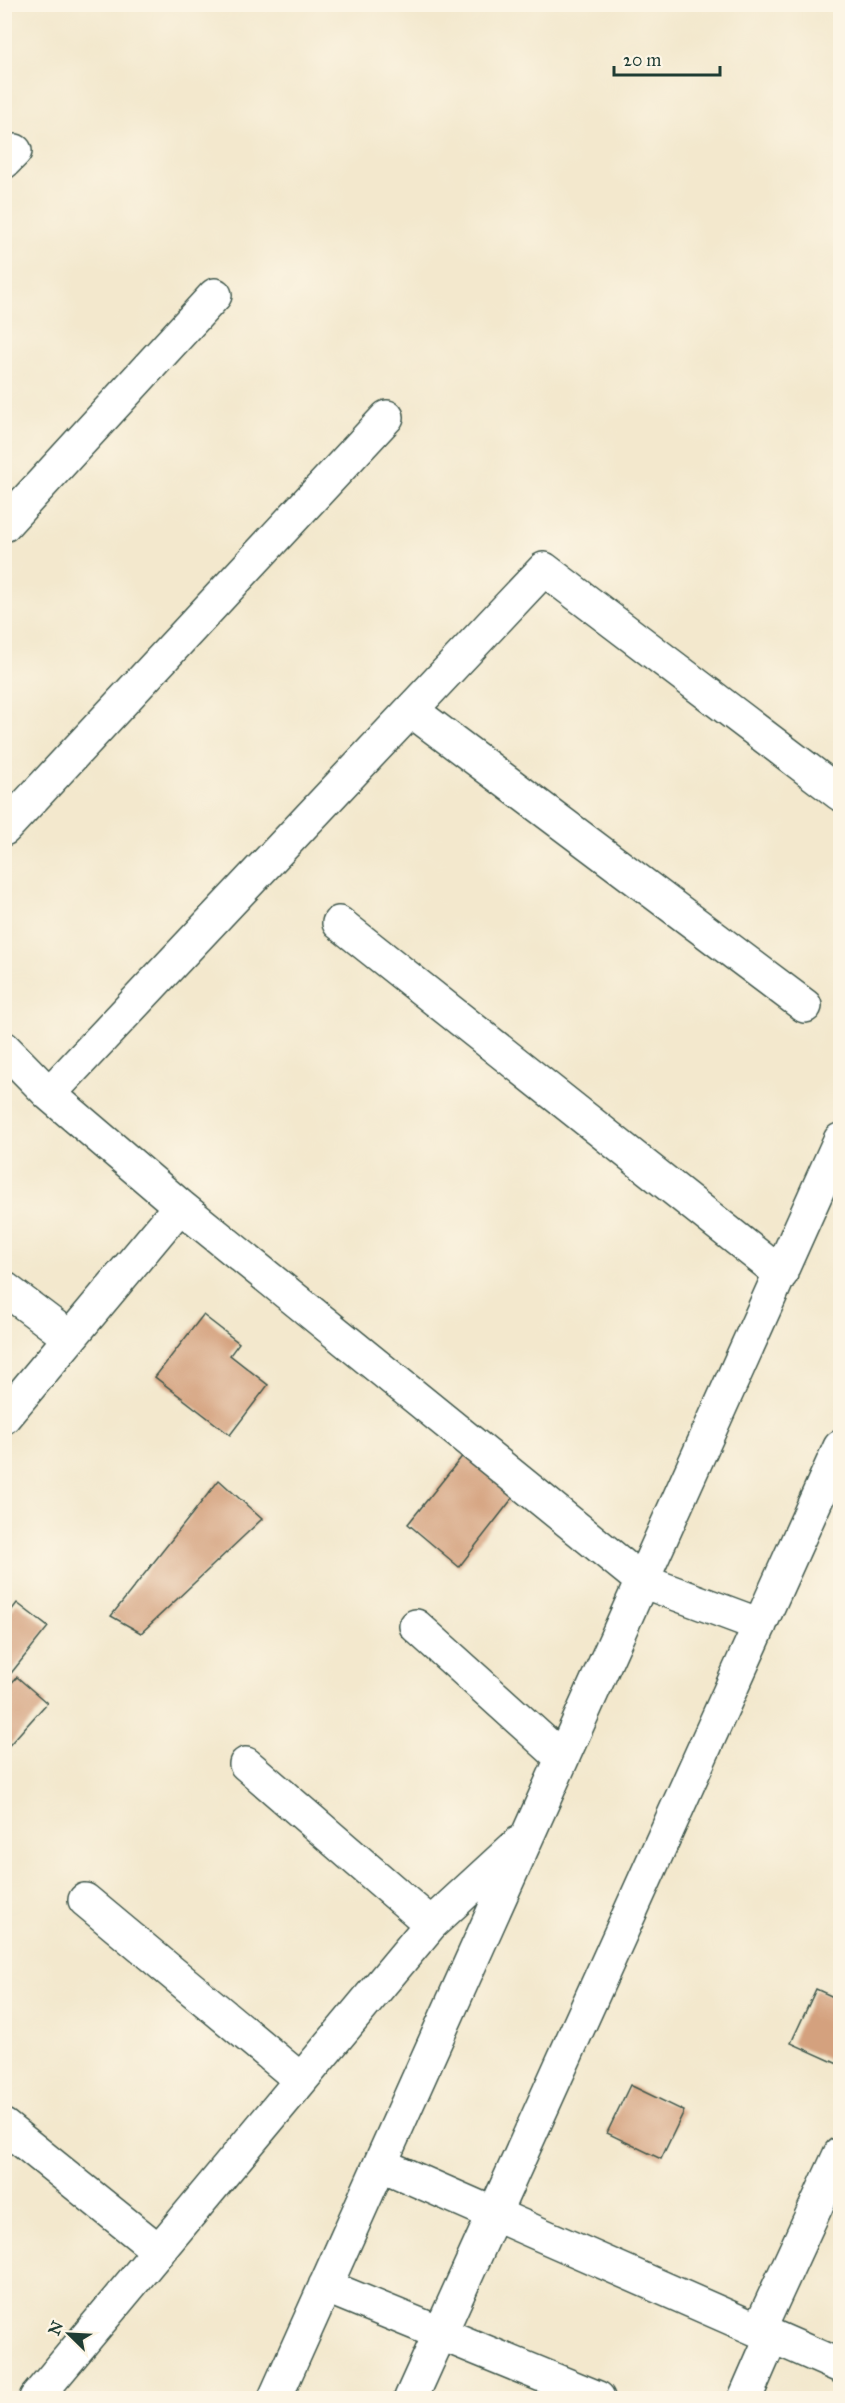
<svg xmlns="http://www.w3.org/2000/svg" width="845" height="2403" font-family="'IM FELL Great Primer',serif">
<rect width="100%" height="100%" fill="#fcf5e5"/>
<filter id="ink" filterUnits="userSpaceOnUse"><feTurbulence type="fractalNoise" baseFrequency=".0167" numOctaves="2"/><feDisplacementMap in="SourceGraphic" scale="12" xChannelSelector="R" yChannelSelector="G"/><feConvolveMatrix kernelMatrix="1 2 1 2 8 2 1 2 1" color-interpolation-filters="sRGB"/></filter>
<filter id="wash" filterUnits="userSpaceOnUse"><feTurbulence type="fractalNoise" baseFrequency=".008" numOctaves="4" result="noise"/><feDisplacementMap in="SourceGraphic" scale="24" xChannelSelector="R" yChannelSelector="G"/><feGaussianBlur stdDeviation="1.35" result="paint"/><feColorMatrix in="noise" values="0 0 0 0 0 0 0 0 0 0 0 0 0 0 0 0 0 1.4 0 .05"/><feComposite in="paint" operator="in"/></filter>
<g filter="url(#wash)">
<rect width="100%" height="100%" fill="#f3e8cd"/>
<g id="blocks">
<path fill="#d4a17e" d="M203,1315L239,1343L230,1355L268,1385L230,1435L155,1377Z
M464,1454L515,1495L459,1567L408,1524Z
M219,1480L262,1519L141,1633L111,1616Z
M17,1603L48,1627L4,1682V1620Z
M17,1677L47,1703L4,1751V1691Z
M816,1989L840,2000V2065L791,2043Z
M630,2085L684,2111L661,2159L607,2133Z"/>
</g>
</g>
<g filter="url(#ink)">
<use href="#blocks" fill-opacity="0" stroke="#3f574b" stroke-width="1.5"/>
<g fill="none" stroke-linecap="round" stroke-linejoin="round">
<g stroke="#3f574b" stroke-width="36">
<path id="minor" d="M4,162L15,151
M4,525L215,295
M411,710L805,1006
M4,829L387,417
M339,923L781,1274
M4,1048L49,1094L180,1206L642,1581L760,1625
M49,1094L544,569L840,794
M4,1288L70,1338
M4,1417L180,1206
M416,1626L562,1758
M246,1764L431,1924
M85,1900L301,2080
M4,2126L159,2251
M380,2164L840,2366
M325,2286L598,2398
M759,2330L840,2154
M36,2398L431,1924L519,1843
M275,2398L840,1140
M411,2398L840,1447
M745,2398L772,2336"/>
</g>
<use href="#minor" stroke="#fff" stroke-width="33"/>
</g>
</g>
<rect width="845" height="2403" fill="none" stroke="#fcf5e5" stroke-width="24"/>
<g transform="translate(69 2334) rotate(294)" stroke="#fcf5e5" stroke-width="4.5" paint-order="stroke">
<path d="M0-4.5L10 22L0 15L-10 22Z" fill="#1f3d34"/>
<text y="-9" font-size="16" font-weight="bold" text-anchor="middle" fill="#1f3d34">N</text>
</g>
<path d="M614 66v9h106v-9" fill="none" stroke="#1f3d34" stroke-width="3"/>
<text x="623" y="66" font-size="18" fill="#1f3d34" stroke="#fcf5e5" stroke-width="4.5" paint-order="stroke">20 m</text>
</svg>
